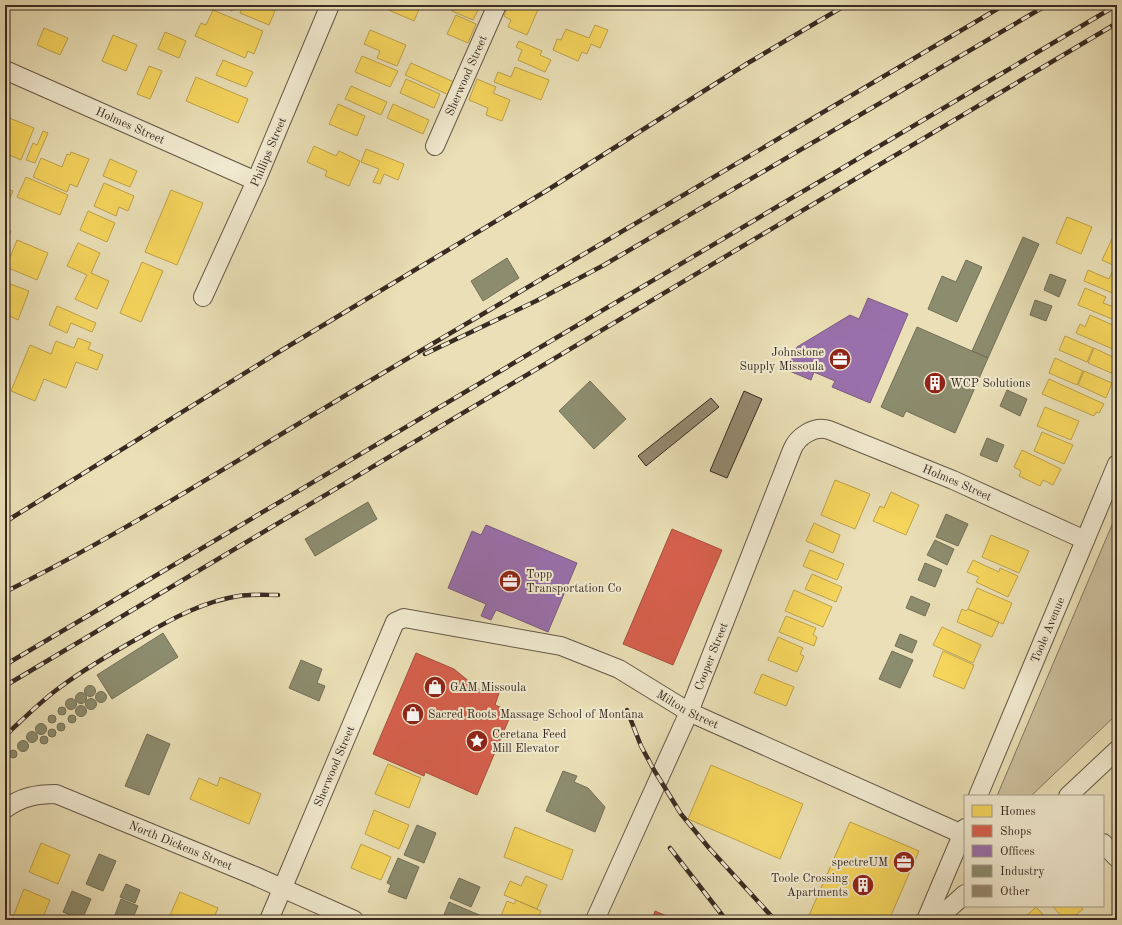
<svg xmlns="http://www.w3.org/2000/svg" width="1122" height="925" font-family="'Old Standard TT',serif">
<rect width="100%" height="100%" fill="#eadfb6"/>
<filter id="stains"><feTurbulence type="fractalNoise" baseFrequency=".005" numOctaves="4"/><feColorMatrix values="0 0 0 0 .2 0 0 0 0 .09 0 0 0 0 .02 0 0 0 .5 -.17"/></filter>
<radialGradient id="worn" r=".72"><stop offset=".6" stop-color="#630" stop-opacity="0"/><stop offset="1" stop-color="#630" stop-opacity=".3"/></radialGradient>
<path fill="#ccc09d" stroke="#827660" d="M1117,513V714L1031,796H997Z"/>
<path fill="#f6d55c" stroke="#bda24b" d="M218,5H234L232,11Z
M244,5H261L275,11L269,25L240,13Z
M377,5H421L414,21Z
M455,5H473L479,8L473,20L452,11Z
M508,5H534L539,7L527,35L508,27L511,20L504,16Z
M213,10L263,31L254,54L248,51L245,58L195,36L201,23L206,25Z
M456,15L476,24L468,43L447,34Z
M595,25L608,30L600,48L591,44L587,54L582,52L578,61L553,50L557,39L561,40L566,29L589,38Z
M44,28L68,38L60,55L37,45Z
M370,30L406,45L397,66L377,58L380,51L364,44Z
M165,32L186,41L179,58L158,49Z
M113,35L137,45L126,71L102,61Z
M519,41L542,51L540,55L551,60L545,72L518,60L522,50L516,47Z
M362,56L398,71L390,87L355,72Z
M223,60L253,72L246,87L216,75Z
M411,63L454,82L449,95L405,75Z
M149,66L162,71L150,99L137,94Z
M515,67L549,80L541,100L494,82L498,72L511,77Z
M196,77L248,99L238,123L186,101Z
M406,79L440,94L434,108L400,93Z
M477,79L496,87L493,93L510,100L502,121L486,115L488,108L469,100Z
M351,86L387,102L381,115L345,99Z
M338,104L365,116L357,136L329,124Z
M393,104L429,120L423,134L387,118Z
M7,117L34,128L21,160L5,153V121Z
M43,131L48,133L35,163L26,160L33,143L37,145Z
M314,146L336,156L339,151L360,161L349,186L325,176L327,171L307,162Z
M366,149L404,164L398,180L384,174L380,184L373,182L379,169L361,162Z
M71,152L89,159L77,187L70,184L67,192L33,177L41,158L62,167L67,154L70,155Z
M110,159L137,171L130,187L103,176Z
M26,177L68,195L60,215L17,197Z
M104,183L134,196L128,211L119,207L116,216L94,206Z
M5,188L13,191L7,205L5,204Z
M171,190L203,203L177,265L145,252Z
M88,211L115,223L107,242L80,230Z
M1067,217L1092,227L1081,254L1056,243Z
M5,228L11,231L5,244Z
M1112,239L1117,242V267L1102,260Z
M17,240L48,253L37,280L6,267Z
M78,243L100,253L91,273L109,281L97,309L75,299L87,275L67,266Z
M142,262L163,271L141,322L120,313Z
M1088,270L1109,279L1112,272L1117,274V295L1084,281Z
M5,282L29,291L18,320L5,314Z
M1085,288L1106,297L1103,303L1117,308V321L1078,305Z
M57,306L96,323L92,332L71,323L67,333L49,325Z
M1090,315L1117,327V347L1115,350L1076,333L1080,324L1085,327Z
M1065,336L1093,348L1087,362L1059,350Z
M78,338L91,343L88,349L103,355L97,370L76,362L66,388L44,379L35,401L11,391L30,345L51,354L56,341L74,348Z
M1094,348L1117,359L1116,375L1088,363Z
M1055,358L1083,371L1077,385L1049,373Z
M1084,371L1112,383L1106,398L1078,385Z
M1049,379L1104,404L1099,413L1096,412L1094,416L1042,394Z
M1045,407L1079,421L1071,440L1037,426Z
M1042,432L1073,445L1064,464L1034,451Z
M1022,450L1061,469L1053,485L1043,480L1040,486L1019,476L1021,471L1014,467Z
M835,480L870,494L855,529L821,515Z
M891,492L919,505L906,535L873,521L880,506L884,508Z
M814,523L840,535L833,553L806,541Z
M991,535L1029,551L1019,573L982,557Z
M810,550L844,564L837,580L803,566Z
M973,560L999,572L1000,568L1018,576L1008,597L976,582L979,577L967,572Z
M812,574L842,587L836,602L805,589Z
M977,588L1012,603L1003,624L968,609Z
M794,590L832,607L823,627L785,611Z
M962,609L966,611L968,609L999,622L992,637L957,622Z
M786,616L816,628L813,635L817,637L814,646L779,632Z
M942,627L981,645L973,663L933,645Z
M778,637L803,648L800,654L804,656L797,672L768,660Z
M943,651L974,665L964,689L933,676Z
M762,674L794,687L786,706L754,693Z
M388,764L421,778L409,808L375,794Z
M711,765L803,804L780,859L688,819Z
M220,777L261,794L249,824L190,799L199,778L217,786Z
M374,810L409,825L399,849L365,834Z
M850,822L919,851L889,920H807Z
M515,827L573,850L562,880L504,857Z
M41,843L70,855L58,884L29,872Z
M361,844L391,857L381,880L351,868Z
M526,876L547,885L537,909L504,895L510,881L521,886Z
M24,889L50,900L42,920H15L12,919Z
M180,892L218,908L213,920H182L170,915Z
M516,900L541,911L537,920H511L501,916L507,901L514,904Z
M1052,906H1080L1083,909L1070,920H1065Z
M1036,907L1048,920H1022Z"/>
<path fill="#d6604d" stroke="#a75040" d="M672,529L722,550L673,665L623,644Z
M416,653L454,669L482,692L484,687L499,693L495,705L512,712L477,795L425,772L424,776L373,754Z
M655,911L676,920H652Z"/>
<path fill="#9970ab" stroke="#7c5b82" d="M868,298L908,314L870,403L832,387L835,381L814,372L811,380L787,370L797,347L850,315L859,319Z
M486,525L577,563L548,632L496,610L491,620L481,616L486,604L448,588L472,531L481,535Z"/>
<path fill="#8c8c6e" stroke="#736f57" d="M1023,237L1039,244L988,358L972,351Z
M507,258L519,278L483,301L471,281Z
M966,260L982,267L957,322L928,309L942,276L956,282Z
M1050,274L1066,280L1059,297L1044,290Z
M1035,300L1052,306L1046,321L1030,315Z
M917,327L988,358L955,433L906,411L903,417L881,407Z
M590,381L626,419L594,449L559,411Z
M1007,390L1027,399L1020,416L1000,406Z
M987,438L1004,445L997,462L980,455Z
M368,502L377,519L315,556L305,539Z
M946,514L968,524L958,546L936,537Z
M935,540L954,549L947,565L927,555Z
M925,563L942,570L935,587L918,580Z
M911,596L930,604L925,616L906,608Z
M163,633L178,657L112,699L97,675Z
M900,634L917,641L912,653L895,646Z
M892,651L913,660L900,688L879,679Z
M301,660L322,669L317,683L325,686L319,701L289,688Z
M84.5 691a5.5 5.5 0 1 1 11 0a5.5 5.5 0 1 1-11 0Z
M95.5 697a5.5 5.5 0 1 1 11 0a5.5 5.5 0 1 1-11 0Z
M75.5 698a5.5 5.5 0 1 1 11 0a5.5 5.5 0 1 1-11 0Z
M65.5 704a5.5 5.5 0 1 1 11 0a5.5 5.5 0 1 1-11 0Z
M85.5 704a5.5 5.5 0 1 1 11 0a5.5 5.5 0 1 1-11 0Z
M75.5 711a5.5 5.5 0 1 1 11 0a5.5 5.5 0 1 1-11 0Z
M58 711a4 4 0 1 1 8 0a4 4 0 1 1-8 0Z
M68 719a4 4 0 1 1 8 0a4 4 0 1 1-8 0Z
M48 719a4 4 0 1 1 8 0a4 4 0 1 1-8 0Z
M57 727a4 4 0 1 1 8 0a4 4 0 1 1-8 0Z
M35.5 729a5.5 5.5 0 1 1 11 0a5.5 5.5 0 1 1-11 0Z
M48 733a4 4 0 1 1 8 0a4 4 0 1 1-8 0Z
M26.5 737a5.5 5.5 0 1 1 11 0a5.5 5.5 0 1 1-11 0Z
M147,734L170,744L149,795L125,786Z
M40 740a4 4 0 1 1 8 0a4 4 0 1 1-8 0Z
M17.5 746a5.5 5.5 0 1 1 11 0a5.5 5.5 0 1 1-11 0Z
M9 754a4 4 0 1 1 8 0a4 4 0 1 1-8 0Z
M563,771L577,776L574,782L588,788L605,807L595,832L546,811Z
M417,825L436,833L424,863L404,855Z
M99,854L116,861L103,891L86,884Z
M398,858L419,867L406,899L388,892L391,885L387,883Z
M459,878L480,887L471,907L450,898Z
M126,884L140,890L135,903L120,897Z
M72,891L91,899L82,920L63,912Z
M121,899L138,906L132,920H113Z
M449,902L491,920H442Z"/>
<path fill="#95896f" stroke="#392b22" d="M744,391L762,399L727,478L710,471Z
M711,398L719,407L646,466L638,456Z"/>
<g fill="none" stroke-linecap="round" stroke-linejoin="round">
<g stroke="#655847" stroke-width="20">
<g id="minor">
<path id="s1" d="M5,70L256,181"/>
<path id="s2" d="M435,146L497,5"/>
<path id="s3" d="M203,297L256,181L330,5"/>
<path id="s4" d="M978,796L1117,464"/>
<path d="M1068,796L1117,750"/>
<path id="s5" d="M5,809C21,797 36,794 56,794L255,876L354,920"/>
<path d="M1103,843L1117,858"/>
<path id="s6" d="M269,920L395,622L404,618L561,646L619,669L689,712L962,834"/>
<path id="s7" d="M595,920L689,712L792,450C797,437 814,425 829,430L953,480L1085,540"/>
<path d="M926,920L965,828"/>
<path d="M936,920L965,894"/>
</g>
</g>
<use href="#minor" stroke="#f1ead0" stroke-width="18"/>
<g stroke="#392b22" stroke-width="4.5">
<path id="rail" d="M425,354L536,301L604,265L1047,5
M5,522L282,350L546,191L748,63L846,5
M5,592C132,529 251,451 373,379C583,254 794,130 1004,5
M5,665L1117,5
M5,686L1117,23
M627,710L641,746L654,770L681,814L709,848L775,920
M5,736C22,720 40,702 59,688C86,668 115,651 144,635C173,618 205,601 239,596C252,594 265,595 278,595
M670,848L726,920"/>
</g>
<use href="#rail" stroke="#f1ead0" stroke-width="3" stroke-dasharray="9" stroke-linecap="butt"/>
</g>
<defs>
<g id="office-disc" transform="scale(1.15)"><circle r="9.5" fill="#8f2418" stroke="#f1ead0"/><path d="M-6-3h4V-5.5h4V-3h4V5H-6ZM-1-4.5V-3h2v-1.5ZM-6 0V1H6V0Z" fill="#fff"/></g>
<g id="building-disc" transform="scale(1.15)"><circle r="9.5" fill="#8f2418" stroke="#f1ead0"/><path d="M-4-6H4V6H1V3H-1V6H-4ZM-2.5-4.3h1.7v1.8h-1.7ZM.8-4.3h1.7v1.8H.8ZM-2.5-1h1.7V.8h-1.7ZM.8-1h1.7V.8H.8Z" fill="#fff"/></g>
<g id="shop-disc" transform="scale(1.15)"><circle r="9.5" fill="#8f2418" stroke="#f1ead0"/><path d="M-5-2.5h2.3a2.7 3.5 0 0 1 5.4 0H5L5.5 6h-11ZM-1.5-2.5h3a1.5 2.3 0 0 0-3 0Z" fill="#fff"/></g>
<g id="sight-disc" transform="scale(1.15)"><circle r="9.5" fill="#8f2418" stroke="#f1ead0"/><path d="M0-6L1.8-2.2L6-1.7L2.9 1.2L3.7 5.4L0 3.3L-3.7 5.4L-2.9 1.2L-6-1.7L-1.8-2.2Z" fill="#fff"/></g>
</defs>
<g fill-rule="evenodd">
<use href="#office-disc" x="840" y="359"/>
<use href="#building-disc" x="935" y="383"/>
<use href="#office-disc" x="510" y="581"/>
<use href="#shop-disc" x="435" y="687"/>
<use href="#shop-disc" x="413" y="714"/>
<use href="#sight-disc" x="477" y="741"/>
<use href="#office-disc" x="904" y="862"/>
<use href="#building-disc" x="863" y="885"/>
</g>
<g text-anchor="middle" stroke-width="4" stroke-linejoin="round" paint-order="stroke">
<g font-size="12" fill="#392b22" stroke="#f1ead0">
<text dy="4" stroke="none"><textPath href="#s2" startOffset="77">Sherwood Street</textPath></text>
<text dy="4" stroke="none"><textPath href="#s1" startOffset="137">Holmes Street</textPath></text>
<text dy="4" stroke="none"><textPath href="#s3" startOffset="159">Phillips Street</textPath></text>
<text dy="4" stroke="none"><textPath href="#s7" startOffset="694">Holmes Street</textPath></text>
<text dy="4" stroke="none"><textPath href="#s4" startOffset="180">Toole Avenue</textPath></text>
<text dy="4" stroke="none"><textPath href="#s7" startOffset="288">Cooper Street</textPath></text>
<text dy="4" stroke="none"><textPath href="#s6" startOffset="635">Milton Street</textPath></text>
<text dy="4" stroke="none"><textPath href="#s6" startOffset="167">Sherwood Street</textPath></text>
<text dy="4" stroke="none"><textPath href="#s5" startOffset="189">North Dickens Street</textPath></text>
</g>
<g font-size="12" fill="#392b22" stroke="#f1ead0" text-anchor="start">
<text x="824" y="356" text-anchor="end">Johnstone<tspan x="824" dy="14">Supply Missoula</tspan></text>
<text x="950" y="387">WCP Solutions</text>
<text x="526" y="578">Topp<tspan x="526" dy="14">Transportation Co</tspan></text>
<text x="450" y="691">GAM Missoula</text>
<text x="428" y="718">Sacred Roots Massage School of Montana</text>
<text x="492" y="738">Ceretana Feed<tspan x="492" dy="14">Mill Elevator</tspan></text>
<text x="888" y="866" text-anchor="end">spectreUM</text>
<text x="848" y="882" text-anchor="end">Toole Crossing<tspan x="848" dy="14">Apartments</tspan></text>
</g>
</g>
<rect width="1122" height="925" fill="none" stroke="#eadfb6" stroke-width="20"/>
<rect x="6" y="6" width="1110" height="913" fill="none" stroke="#392b22" stroke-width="2"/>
<rect x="10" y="10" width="1102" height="905" fill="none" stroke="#392b22"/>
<rect x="964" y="795" width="140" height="112" fill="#f1ead0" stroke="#a79e8a"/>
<rect x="972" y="805" width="20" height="12" fill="#f6d55c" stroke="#a79e8a"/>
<text x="1000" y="815" font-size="12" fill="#392b22">Homes</text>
<rect x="972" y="825" width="20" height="12" fill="#d6604d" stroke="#a79e8a"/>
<text x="1000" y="835" font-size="12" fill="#392b22">Shops</text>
<rect x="972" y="845" width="20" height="12" fill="#9970ab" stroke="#a79e8a"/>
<text x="1000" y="855" font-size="12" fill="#392b22">Offices</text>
<rect x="972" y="865" width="20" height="12" fill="#8c8c6e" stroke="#a79e8a"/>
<text x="1000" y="875" font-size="12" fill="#392b22">Industry</text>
<rect x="972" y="885" width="20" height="12" fill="#95896f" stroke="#a79e8a"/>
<text x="1000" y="895" font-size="12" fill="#392b22">Other</text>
<rect width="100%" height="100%" filter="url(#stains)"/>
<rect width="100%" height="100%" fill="url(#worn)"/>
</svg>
